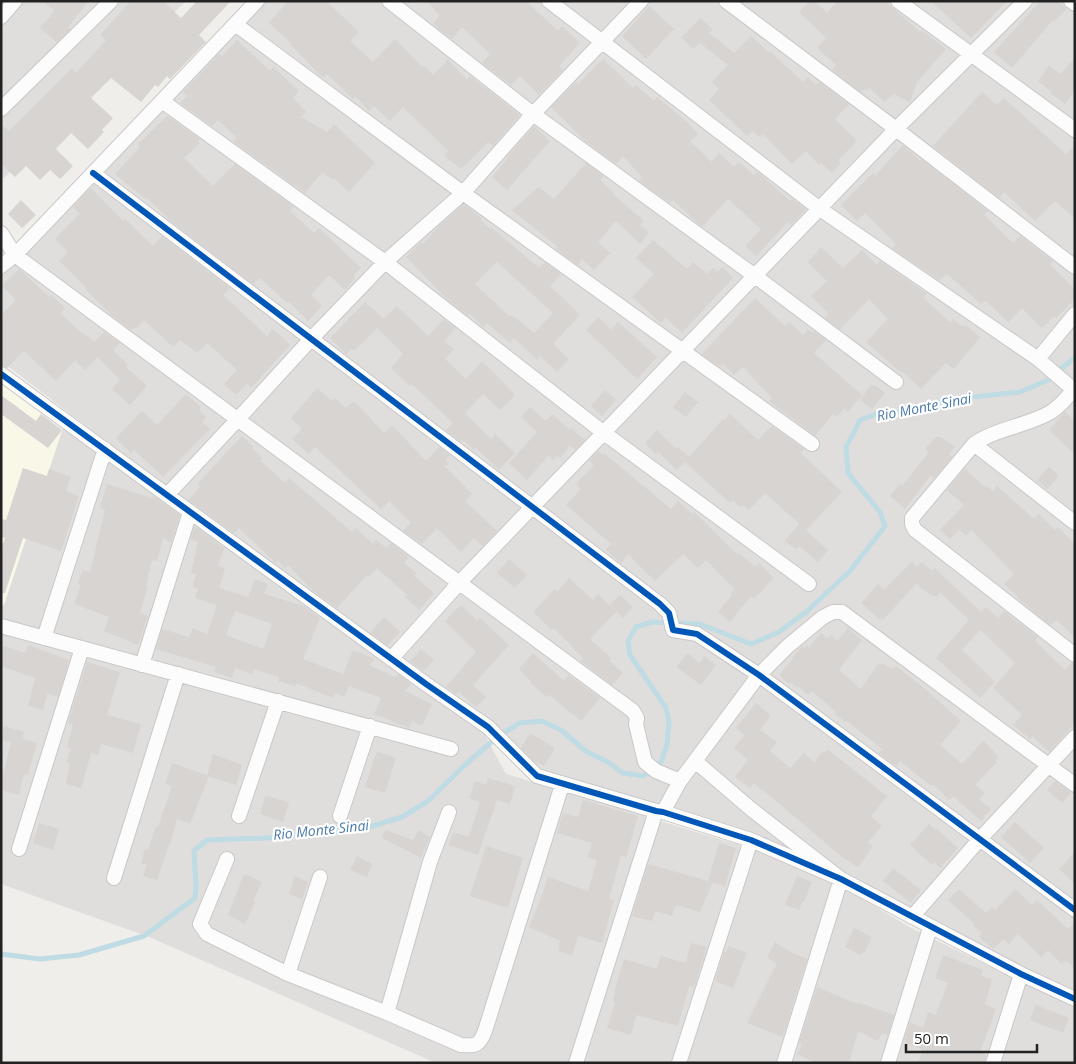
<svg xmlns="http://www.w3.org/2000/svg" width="1076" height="1064" font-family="'Open Sans',sans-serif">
<rect width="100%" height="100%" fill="#f0eeeb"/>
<path fill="#dfdedc" d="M1,1H186L4,178L1,177Z
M251,1H1075V997L737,837L528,773L479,719L372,644L1,361V264Z
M1,373L480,726L506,774L719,839L803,863L911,928L1075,1008V1063H436L149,937L1,884Z"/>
<path fill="#f8f7e8" d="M1,381L63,428L4,605L1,604Z"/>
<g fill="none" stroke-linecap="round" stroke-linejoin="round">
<path stroke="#bfdbe3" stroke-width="5" d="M1,954L40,959L79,955L144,936L195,898L196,887L194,851L207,840L266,838L366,828L402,817L428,801L466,764L496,738L520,723L542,721L561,730L587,752L606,761L623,773L643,776L661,762L667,745L669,722L666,708L630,655L628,641L636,627L652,622L700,624L751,644L779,632L806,612L850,571L885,526L880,512L848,473L846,446L854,433L860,420L879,413L903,412L954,399L1020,392L1048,380L1075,357"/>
</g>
<path fill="#d7d4d2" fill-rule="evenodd" d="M42,1H89L68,27L70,29L57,42L40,28L55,11Z
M131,1H163L181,18L197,1H231L199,35L206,42L170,79L167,76L158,87L155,85L141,102L111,78L91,98L113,118L102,130L104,132L88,149L71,133L56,149L73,166L60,179L50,170L40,180L26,166L15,177L1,164V124L9,131L72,68L76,73L106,40L100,35Z
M288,1H326L359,32L350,41L373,62L395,39L422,67L424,65L433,75L448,60L467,80L470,76L520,115L493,146L488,142L461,169L444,156L448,151L403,107L390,121L374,106L369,111L355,96L353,99L327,74L323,78L291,45L292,44L269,23Z
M427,1H526L558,31L562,26L580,43L559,66L563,70L539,95L520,76L511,85L482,63L490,54L462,27L452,39L440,30L433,23L440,16Z
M810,1H815L827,13L837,1H885L920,32L922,30L946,49L917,82L910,102L893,94L885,102L869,88L867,91L865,89L861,92L832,70L836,65L817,48L826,38L799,12Z
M931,1H1007L971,38Z
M1040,1H1058L1066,9L1054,22L1052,21L1012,68L994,52Z
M649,6L674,29L646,59L622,36Z
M701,18L713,30L709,33L734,53L751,36L768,52L770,51L803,82L808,77L816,85L819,82L849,104L835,119L857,141L838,160L841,163L832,173L821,163L819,165L806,151L792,164L763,134L759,137L753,131L747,136L709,100L719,89L712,82L728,65L700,43L693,49L681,37Z
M237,40L270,71L273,67L299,91L293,98L306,112L301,117L327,132L334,124L375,163L349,192L334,178L333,180L322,172L305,193L234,142L237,138L218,120L212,126L180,103L187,96L183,92L219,54L222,56Z
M1075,58V91L1065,104L1050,93L1052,92L1038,81L1049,65L1060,74Z
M603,59L633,88L636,85L654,101L657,97L687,122L698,134L690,141L712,162L719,153L734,167L739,162L754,175L757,172L760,174L790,201L792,199L806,209L791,225L788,222L756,256L745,246L761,229L728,199L702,227L673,200L670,203L643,184L639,180L642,177L623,156L616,164L586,142L551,107L576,82L578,84Z
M982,92L997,105L1004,98L1066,154L1075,145V219L1055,201L1035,221L1004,192L999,198L933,146Z
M167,116L200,139L198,141L200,143L184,158L213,186L235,164L294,207L290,211L314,233L319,228L361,268L353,276L355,278L345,290L329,275L311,295L322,306L308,321L288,301L287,303L260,278L253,284L173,223L147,198L145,199L115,174L140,147L138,144Z
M534,126L550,141L507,190L492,177L507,159L506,158Z
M903,145L920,161L921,159L988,211L984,215L1013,243L1020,236L1053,261L1050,265L1075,289V299L1056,318L1054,316L1042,328L1022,308L1008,322L985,300L981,304L947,274L939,280L892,248L896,244L865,213L857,221L841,205L873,173L875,176Z
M586,163L604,176L600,180L614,193L613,194L644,221L640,225L649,233L640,244L616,221L598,242L610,253L594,270L582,259L578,265L556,249L558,247L512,210L539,187L554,199Z
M91,188L123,221L125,219L153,246L162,236L230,288L223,295L267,336L273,329L290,345L251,388L247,384L236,395L224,384L237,370L207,343L197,353L180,340L173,347L144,320L136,329L134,327L132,330L116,319L85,289L86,287L59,261L68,252L55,239L80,214L73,207Z
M21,200L36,215L22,228L8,214Z
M464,204L482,219L481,220L490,229L492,228L539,268L545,262L561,274L550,286L580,315L553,344L569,359L557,372L540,356L537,360L514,338L510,343L487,323L483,327L470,314L468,316L449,301L406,257L421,242L423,244L439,226ZM497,262L553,313L534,333L512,315L510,317L475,284Z
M653,240L687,269L693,262L707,274L713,268L717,272L722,267L733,278L682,333L666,318L661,323L632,297L654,274L636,258Z
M821,247L843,268L862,250L877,265L880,261L927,294L923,298L950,322L953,319L962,326H967L980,337L954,369L946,363L921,389L903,372H900L866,342L888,319L869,299L840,329L825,318L829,314L811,296L827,281L808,262Z
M19,269L49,297L51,295L65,308L60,313L84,335L85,334L94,342L104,332L120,343L113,350L128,365L126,367L147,386L130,405L112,389L120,380L98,357L85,370L75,360L56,381L24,351L7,368L1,365V315L16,300L2,286Z
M755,298L785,326L789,322L803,335L808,329L811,332L813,331L826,340L814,353L862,395L848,412L844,408L837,417L833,414L815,436L769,401L772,398L743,367L734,375L723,364L720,367L702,354Z
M365,302L384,319L397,306L428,336L444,319L456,328L444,341L454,349L445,359L466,379L482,361L515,395L500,410L483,394L465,413L491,439L495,434L515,453L499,470L476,448L474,450L464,440L462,442L446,430L453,423L412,384L410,386L391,368L403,354L377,328L354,351L351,349L346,354L330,338Z
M598,317L611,330L618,322L657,357L637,379L586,330Z
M870,386H876L885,393L872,409L860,400Z
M317,388L332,401L335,398L346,408L352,402L356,403L384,433L392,425L426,461L439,447L450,455L445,460L449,464L445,467L472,494L465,501L497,531L483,546L474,538L461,552L437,528L422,544L403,531L411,523L389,501L381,509L315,447L309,454L292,439L302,429L291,418Z
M605,390L616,400L602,416L591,406Z
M685,392L698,402L686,417L673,407Z
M186,394L201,407L199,410L206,417L202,422L210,429L163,477L133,449L132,454L116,438L142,411L157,425Z
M1,395L36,421L41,414L62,430L48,448L1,414Z
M530,407L546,421L552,414L570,430L571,428L585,440L575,450L570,446L560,458L557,455L553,460L548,456L527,480L509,463L537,432L521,417Z
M1065,412L1075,421V455L1049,430Z
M730,414L758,440L772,426L804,449L801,453L842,492L806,530L765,493L749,510L743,505L740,507L733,500L730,503L685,462L677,470L658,452L656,454L645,443L657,430L676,449L678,447L689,457L723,419L725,420Z
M242,436L253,446L252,448L262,458L260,460L285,483L289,478L352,532L356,528L373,544L376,540L387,548L391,543L409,557L404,563L416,573L414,576L434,593L419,610L405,597L407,595L377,568L369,577L367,575L337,608L313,591L288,565L285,568L277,560L276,563L239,528L234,533L188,500L200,487L197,484Z
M936,437H941L955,447L949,454L952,457L934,478L931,475L905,509L890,496L900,484L902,486L929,452L925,449Z
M598,451L603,455L604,453L671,509L678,501L692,514L694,512L738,555L739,553L755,567L759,563L774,578L754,599L751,596L730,622L718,612L732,595L731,593L735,589L706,560L698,568L683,554L655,581L628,554L621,563L606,550L611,544L566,505L581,489L576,484L594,465L589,461Z
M1049,467L1059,476L1047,489L1037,480Z
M23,468L47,476L49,469L71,477L66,491L79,496L61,551L23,538L5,593H1V549L5,538L1,537V519L6,520Z
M965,469L985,487L987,486L993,491L997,486L1034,519L1039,514L1055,530L1058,527L1075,544V638L1057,620L1050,625L1017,598L1018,597L1004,584L1014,574L971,530L966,536L959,529L950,539L940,530L964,505L947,490Z
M107,484L152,498L153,496L180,515L171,543L163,538L157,561L152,560L146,586H148L140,613L148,616L138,645L104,631L109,617L74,604L81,585L78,584L82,570L90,572L105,510L100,508Z
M799,524L828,550L818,562L799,546L796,549L785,541Z
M195,526L224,548L218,566L225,568L219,588L248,597L255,579L268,584L264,594L304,606L320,618L303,659L343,674L353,650L375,659L369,665L395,677L398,674L411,684L405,691L432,704L422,726L412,721L409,728L374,714L381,698L349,686L344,697L335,693L333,698L296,683L295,686L278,681L279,677L254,669L252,674L235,668L232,678L214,672L216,667L156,649L162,629L189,637L193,628L207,634L217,605L195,598L198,589L193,587L196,574L191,573L198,542L191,539ZM235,611L272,624L263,649L226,635Z
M509,559L527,575L515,588L497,573Z
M912,562L917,567L922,562L932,571L935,568L981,612L986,607L998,618L1004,611L1038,637L1035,641L1065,670L1072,663L1075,664V723L1049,752L1032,736L1030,739L1013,725L1022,715L993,688L1015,663L982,631L980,630L962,650L995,682L980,698L936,658L969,620L940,592L936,597L933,595L932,596L916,584L884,619H879L861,603L878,584L884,590Z
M569,578L593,600L598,594L616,612L590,639L611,658L609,660L623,673L612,685L581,661L583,658L554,628L552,630L533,612L555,589L557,592Z
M620,595L633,607L623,618L610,605Z
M461,605L477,621L480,618L509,645L473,685L486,697L476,707L459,692L456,694L446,687L476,652L445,621Z
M384,617L400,632L387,645L370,633Z
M848,628L862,640L839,670L861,689L878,664H884L893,669L896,666L924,688L961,721L940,745L962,764L983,741L999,757L995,760L997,762L975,785L985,793L979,799L991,809L981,821L953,796L949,800L933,784L931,786L900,761L896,766L880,754L879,753L882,749L847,721L846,723L835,714L836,712L812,691L808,695L798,686L796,687L791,682L789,684L779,675L793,659L792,658L802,646L804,648L807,645L809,647L821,633L827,639L831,635L837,641Z
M1,645L25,653L28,645L69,660L58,697L47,693L43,710L28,706L35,678L1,666Z
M421,649L434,660L423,671L410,661Z
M533,653L564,681L569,675L600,698L581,721L549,695L547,697L530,683L531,681L519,669Z
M688,653L699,663L704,656L716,665L701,685L676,667Z
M87,662L120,672L107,715L141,724L133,753L101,744L98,755L91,753L81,788L66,784L70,763L67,762L71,748L67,747L73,725L68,723Z
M756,703L771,716L760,730L777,742L770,751L790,768L804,753L814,762L823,751L825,753L827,749L887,796L871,816L882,826L868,842L873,846L858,867L842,857L763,790L762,791L754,783L750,788L735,777L748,760L734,748L745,735L736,728Z
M4,726L24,732L22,739L37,743L28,775L24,774L19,795L1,790V771H4L11,742L1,740Z
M530,733L555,748L544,766L534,761L521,748Z
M377,751L396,758L385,793L365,787Z
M213,754L242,765L236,785L207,776Z
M172,763L209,776L190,824L177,819L171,842H170L157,880L143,876L147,865L141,863L145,849L148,850L156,826L158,827L172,786L165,784Z
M488,778L515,786L510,804L497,800L478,855L449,845L453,832L469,837L480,802L469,798L475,781L486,785Z
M1055,781L1071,793L1062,803L1047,790Z
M265,796L289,802L283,822L260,814Z
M583,800L638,816L626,857L621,855L609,899L614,900L602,943L578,936L572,955L558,951L560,941L529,927L540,901L548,877L588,891L597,860L588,857L592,843L557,833L563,813L578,817Z
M1015,822L1044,848L1030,863L1001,837Z
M39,823L59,829L53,850L33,843Z
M929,824L936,830L937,829L958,848L940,868L934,862L932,865L910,845Z
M385,830L413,840L419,830L430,837L421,858L382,838Z
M719,843L736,848L725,886L713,882L700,912L676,905L672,916L655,911L652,921L632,916L648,864L708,881Z
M486,846L523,858L508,908L470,896Z
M1075,852V884L1059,869Z
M357,856L372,864L367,877L350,870Z
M893,868L921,890L911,903L883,881Z
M244,874L262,882L253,901L255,902L245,924L228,915Z
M295,876L308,882L302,899L289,894Z
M797,876L812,882L804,902H802L799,910L785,905Z
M959,889L986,913L992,907L995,910L1015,889L1032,905L1037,900L1068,929L1075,922V969L1066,960L1062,964L1048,950L1041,957L1018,934L1009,944L1003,939L993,949L979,937L982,933L973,925L975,924L948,900Z
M854,928L872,937L865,952L863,951L861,955L845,947Z
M775,942L790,952L807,959L783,1037L747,1023L777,963L767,958Z
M691,943L707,947L694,987L689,986L678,1026L636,1015L631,1035L607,1028L615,1003H613L615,990L624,959L657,969L661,956L686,963Z
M729,946L747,953L733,988L715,981L724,952H726Z
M943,955L983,970L981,976L992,979L985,1004L996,1009L980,1052L986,1055L984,1063H918L923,1050L906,1043V1041L904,1040L910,1022L923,1028L928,1012L935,1015L948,983L935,978Z
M817,987L857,1004V1002L894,1015L888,1035L882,1033L878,1041L858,1031L849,1063H816L797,1054L802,1044L799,1043Z
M1036,1005L1069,1018L1063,1033L1030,1020Z"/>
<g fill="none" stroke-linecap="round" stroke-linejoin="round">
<g stroke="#c9c8c7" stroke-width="16">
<path id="minor" d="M389,1L533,114L755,276L896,382
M549,1L820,209L1038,359L1075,391
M726,1L896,129L1075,267
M898,1L1075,130
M1071,1L1075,4
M1,17L15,1
M235,24L463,193L812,444
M162,101L385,262L604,433L809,584
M1,109L111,1
M93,173L660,604L669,613L673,630L697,634L759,675L1075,910
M1,233L15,255L633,711L637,718L636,724L645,762L656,771L680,781
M1,266L15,255L257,1
M1038,359L1075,314
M1,374L426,684L488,727L537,776L656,811L663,812L751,840L841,879L1021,974L1075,999
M1073,390C1067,398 1060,406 1051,412C1027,426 997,428 974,444L912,518V524L915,530L1075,655
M974,444L1075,523
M167,495L238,419L311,339L385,262L463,193L533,114L641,1
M1,626L451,749
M44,638L105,449
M391,659L460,582L896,129L1025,1
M142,665L190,512
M695,761L751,809L841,879L784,1063
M663,812L680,781L759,675L788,646L823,617L833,612H842L1075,785
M239,816L278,701
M340,816L370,726
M19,849L82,648
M227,859L200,924L207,934L288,974L387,1013L461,1045C476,1046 479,1046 485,1031L562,785
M114,878L178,674
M912,917L979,840L1075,737
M288,974L320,877
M387,1013L430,862L449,812
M576,1063L656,811
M679,1063L751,840
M888,1063L930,928
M993,1063L1021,974"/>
</g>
<use href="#minor" stroke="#fdfcfc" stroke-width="14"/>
<g stroke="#fff" stroke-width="9">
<path id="cycleway" d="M93,173L660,604L669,613L673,630L697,634L759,675L1075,910
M1,374L426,684L488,727L537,776L656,811L663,812L751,840L841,879L1021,974L1075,999"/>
</g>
<use href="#cycleway" stroke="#0057b8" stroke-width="6"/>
</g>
<g text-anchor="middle" stroke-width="4.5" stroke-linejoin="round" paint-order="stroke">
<g font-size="14" font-style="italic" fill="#4a7aab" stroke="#fff">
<text transform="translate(924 407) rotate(-11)" y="5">Rio Monte Sinai</text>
<text transform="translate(321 830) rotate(-6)" y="5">Rio Monte Sinai</text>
</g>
</g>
<rect width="1076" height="1064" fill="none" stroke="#222222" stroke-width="5"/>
<path d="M906 1044v8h131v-8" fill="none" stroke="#222222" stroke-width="2.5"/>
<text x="914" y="1044" font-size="15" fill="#222222" stroke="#ffffff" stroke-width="4" paint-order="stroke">50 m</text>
</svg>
